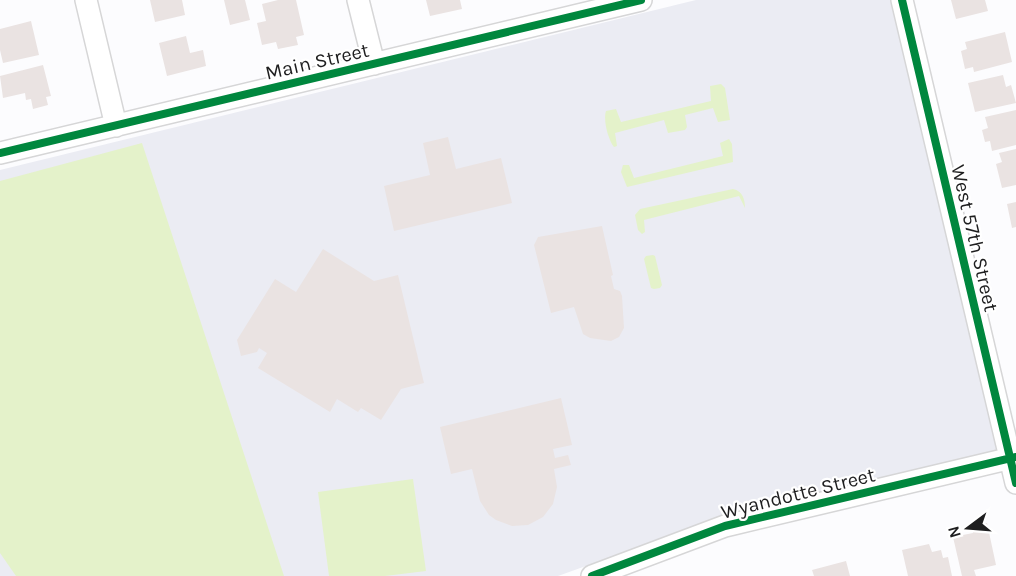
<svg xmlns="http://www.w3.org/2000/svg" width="1016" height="576" font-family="Karla,sans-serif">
<rect width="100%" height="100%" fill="#fcfcfe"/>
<path fill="#ebecf3" d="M696,0H892L999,454L714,520L558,576H0V170Z"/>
<path fill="#e4f2ca" d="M721,84L725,88L730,120L718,122L713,108L685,115L687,127L685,130L668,133L664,120L615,133L617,146L614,147C608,139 603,120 606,111L616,109L621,122L711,101L710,86Z
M729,139L732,144L733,162L627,187L621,172L623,165H629L634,178L723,156L720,143Z
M142,143L284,576H16L0,553V181Z
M733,189C743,191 745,200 745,208L739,196L644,220L645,232L642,234L638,230L635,215L640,209Z
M653,255L655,256L662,285L660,288L654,289L651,288L644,259L646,256Z
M413,479L426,571L385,576H329L318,492Z"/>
<path fill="#eae3e2" d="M150,0H182L185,15L155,22Z
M224,0H245L250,20L230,25Z
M278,0H296L304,35L296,37L298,45L278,49L276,42L262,45L257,23L266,21L262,4Z
M426,0H460L462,9L430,16Z
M951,0H985L988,11L956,19Z
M31,21L39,55L3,63L0,50V29Z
M1005,32L1012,62L974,72L973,67L965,69L961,51L967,49L965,42Z
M186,36L190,53L203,50L206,66L167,76L159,43Z
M43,65L51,96L46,97L48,105L33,109L31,99L26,100L25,93L3,98L0,76Z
M1003,75L1006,87L1011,85L1016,103L975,112L968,83Z
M1016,110V145L992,151L990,141L985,142L982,130L988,128L985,117Z
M448,137L456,169L501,158L512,203L394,231L384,186L430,175L423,143Z
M1016,149V185L1002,188L996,164L1002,162L999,153Z
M1016,202V227L1012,228L1007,204Z
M602,226L613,275L611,276L614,289L620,291L622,296L624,328L619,337L611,341L590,338L583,334L574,307L551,313L534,245L538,237Z
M323,249L374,281L398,275L424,383L401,389L381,420L361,408L358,412L337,399L330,412L258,368L267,353L259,348L257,352L241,356L237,340L275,279L296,292Z
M561,398L572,445L553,449L555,458L568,455L571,465L554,469L557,487L553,504L543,517L528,525L512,526L496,520L489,515L480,501L472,469L451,474L440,427Z
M987,523L996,565L974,570L976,576H962L953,537L973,533L972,526Z
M929,544L932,552L941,550L943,558L948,557L952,576H908L902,550Z
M846,561L850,576H814L812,570Z"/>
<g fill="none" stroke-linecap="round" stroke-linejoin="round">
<g stroke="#d6d6d7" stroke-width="24">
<path id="minor" d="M86,0L116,126
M358,0L374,64
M902,0L1016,483
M0,153L641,0
M592,576L725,526L1016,457"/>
</g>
<use href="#minor" stroke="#fff" stroke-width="21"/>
<g stroke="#fff" stroke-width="11">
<path id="cycleway" d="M902,0L1016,483
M0,153L641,0
M592,576L725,526L1016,457"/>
</g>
<use href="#cycleway" stroke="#00873e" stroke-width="8"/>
</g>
<g text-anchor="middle" stroke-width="4.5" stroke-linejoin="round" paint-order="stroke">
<g font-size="20" fill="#1e1e1f" stroke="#fff">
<text transform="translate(317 61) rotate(-13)" y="7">Main Street</text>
<text transform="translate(975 238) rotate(77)" y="7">West 57th Street</text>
<text transform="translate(798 493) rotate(-14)" y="7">Wyandotte Street</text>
</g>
</g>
<g transform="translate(968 528) rotate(254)" stroke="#ffffff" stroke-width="4.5" paint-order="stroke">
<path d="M0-4.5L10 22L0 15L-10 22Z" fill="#1e1e1f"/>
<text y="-9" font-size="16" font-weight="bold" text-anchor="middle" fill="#1e1e1f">N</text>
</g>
</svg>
